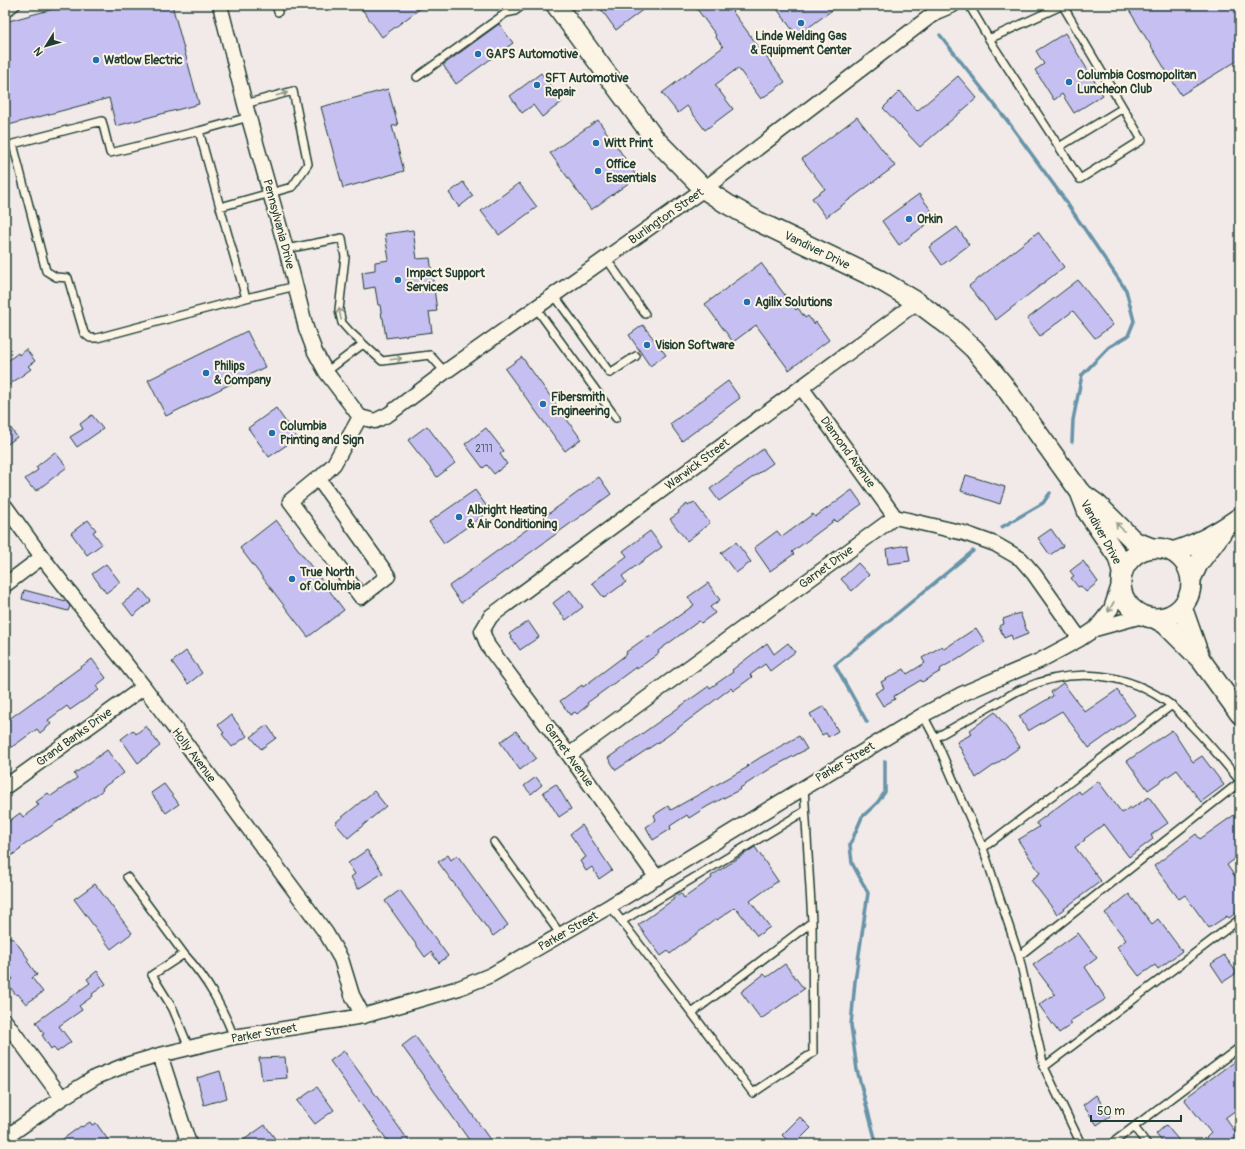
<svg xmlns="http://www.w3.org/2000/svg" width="1245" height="1149" font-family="Pangolin,sans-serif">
<rect width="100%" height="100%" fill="#f1eae8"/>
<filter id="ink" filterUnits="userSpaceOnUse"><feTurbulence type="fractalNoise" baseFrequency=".025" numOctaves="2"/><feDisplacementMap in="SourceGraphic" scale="8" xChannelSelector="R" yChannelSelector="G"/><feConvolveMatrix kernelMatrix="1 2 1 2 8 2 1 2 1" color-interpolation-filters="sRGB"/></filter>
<g filter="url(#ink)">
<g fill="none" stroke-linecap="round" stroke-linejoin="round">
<path stroke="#6893a8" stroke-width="3.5" d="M914,5L915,7
M940,35L1009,123L1062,196L1126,290L1134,321L1128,336L1109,347L1082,375L1073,420L1072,442
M1002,527L1043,503L1050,493
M867,722L835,665L973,551
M874,1144L875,1138L857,1070L851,1025L855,981L868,893L852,863L850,845L862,817L877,803L885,792V761"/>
</g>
<path fill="#c6c0f2" stroke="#1f3d34" d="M68,5H172L199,104L116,126L109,98L5,126V22Z
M359,5H425L382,37Z
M598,5H649L616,30Z
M694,5H740L732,11L785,82L761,99L738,68L715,85L733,109L705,130L687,106L678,113L662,93L723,47L715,36L716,35Z
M782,5H839L797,36L777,9Z
M1126,5H1240V59L1181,95Z
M499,24L513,43L456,84L443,65Z
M1065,33L1103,95L1074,113L1062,94L1054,100L1035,70L1044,64L1036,51Z
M541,73L562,102L542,117L533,105L522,113L510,96Z
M958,76L977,98L920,147L883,108L900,91L917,111Z
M388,89L398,125L392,126L404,171L343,188L321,107Z
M857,117L895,166L826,217L812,198L825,189L802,159Z
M598,120L618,148L637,177L591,210L550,153Z
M463,182L473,196L459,207L449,193Z
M519,183L537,207L499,235L481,211Z
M919,194L936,217L899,245L882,221Z
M957,227L969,245L942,265L929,247Z
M413,230L417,259L430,258L437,311L429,312L432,332L386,338L383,318H382L380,305H378L375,287L364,289L362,272L375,270V262L389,260L385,234Z
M1038,232L1064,267L996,320L969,286Z
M761,263L796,310L798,308L805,318L808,316L814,324L816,322L829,340L789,370L756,325L733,342L705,304Z
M1078,280L1113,325L1095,338L1073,311L1040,336L1027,319Z
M643,325L666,355L650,366L629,335Z
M247,331L265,367L166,416L148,380Z
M26,349L35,361L28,366L31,369L5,388V363L18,353L19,355Z
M522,357L581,439L565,451L505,369Z
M728,381L740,398L682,441L670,424Z
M276,408L297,438L269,457L248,428Z
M92,415L103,429L77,447L70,437L83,429L80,424Z
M5,420L17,437L5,446Z
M427,426L455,463L437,477L408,440Z
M486,428L504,451L500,454L507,464L494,474L487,465L483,468L465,444Z
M763,449L773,463L719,501L710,489Z
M55,452L67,467L36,491L33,487L32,488L25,479L38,470L36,467Z
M966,475L1005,487L1000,504L961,491Z
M599,477L611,494L461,603L449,586Z
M475,490L490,511L444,543L429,522Z
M852,490L862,504L837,522L835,520L792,552L794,554L770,571L754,548L777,531L782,537L813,514L815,517Z
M694,502L710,523L687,541L670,519L679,513L678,511L687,504L688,506Z
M88,520L96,530L93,532L102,544L87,555L71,533Z
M276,520L344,610L308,637L240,548Z
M1051,529L1063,546L1050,555L1038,538Z
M650,531L662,547L622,576L626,582L604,598L592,583L627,556L623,551Z
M736,542L751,562L736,573L721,553Z
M907,545L910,561L888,564L886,549Z
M1083,561L1098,582L1086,592L1081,586L1078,587L1071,578L1074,576L1070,571Z
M858,563L869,575L852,591L841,579Z
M106,564L120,582L106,593L92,574Z
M708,583L720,600L710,607L715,613L701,623L699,621L658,651L659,653L637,669L636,667L587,703L588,705L577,714L575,712L570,715L560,701L582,685L583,687L627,654L626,652L647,637L648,638L694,605L688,597Z
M141,589L151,601L133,616L123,603Z
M24,590L66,601L70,606L68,611L22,599Z
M570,590L583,607L566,620L553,603Z
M1020,613L1028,634L1013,640L1011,635L1004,638L999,626L1004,624L1003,619Z
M528,621L539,637L520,650L509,634Z
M976,628L985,642L961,658L960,657L940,669L941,671L922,682L921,680L894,696L895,699L883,706L875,693L884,688L881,682L904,669L907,674L925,663L922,658L942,646L944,649Z
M767,643L774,654L788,643L795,652L770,671L765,664L750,675L752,677L733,691L731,688L666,737L616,770L608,758L709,686L710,688L733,672L732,670Z
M186,651L202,673L188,684L172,662Z
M92,659L106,678L96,686L99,690L70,710L67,706L48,720L51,724L40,733L37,729L5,752V722Z
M1063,683L1085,712L1117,690L1135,715L1089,748L1062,711L1028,731L1019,716L1053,696L1051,692Z
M824,706L838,731L828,737L826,733L822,735L810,714Z
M995,712L1020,747L976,778L957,742L972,734L970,730Z
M231,715L247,736L232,747L222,734L224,733L218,725Z
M267,725L276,738L261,749L251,737Z
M146,726L160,746L138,763L121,739L133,730L136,734Z
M1172,730L1193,762L1202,756L1224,785L1201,802L1177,770L1148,790L1127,761Z
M516,731L536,758L520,770L500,742Z
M799,736L807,749L773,767L740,788L741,789L708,806L689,818L687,815L670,826L671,829L653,840L646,827L656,820L654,815L668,806L671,810L748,767L747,766L761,757Z
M107,750L124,773L102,788L103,790L20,848L21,849L5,860V824L20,813L23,817L39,805L36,802L48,793L51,796L77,778L74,774Z
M536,777L542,785L531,794L524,786Z
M1098,781L1122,813L1130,807L1131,809L1149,797L1168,823L1151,835L1153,839L1129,857L1104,824L1084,839L1085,840L1075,847L1101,881L1057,914L1031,880L1040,873L1018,840L1039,827L1036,823L1079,791L1081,794Z
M164,784L179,804L166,813L151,793Z
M556,784L571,809L559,817L543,792Z
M374,791L386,806L348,838L335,823Z
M1234,815L1240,823V855L1227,865L1240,884V910L1229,918L1227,916L1209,928L1185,895L1179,899L1154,866L1196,834L1200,839Z
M582,825L612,870L599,879L592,867L586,871L580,861L586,857L570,834Z
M755,847L778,881L750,901L770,927L757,936L737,909L736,910L734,908L717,920L716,919L670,954L668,951L661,956L638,925L674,899L673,898L681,893L684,898L712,878L711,876Z
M367,850L383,873L358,889L351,877L355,874L348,863Z
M448,855L451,860L457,855L508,925L493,936L438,862Z
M95,884L132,933L111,949L74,899Z
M400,890L448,956L439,963L431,952L425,957L385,901Z
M1129,894L1152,924L1158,919L1182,951L1158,969L1155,965L1139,976L1117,947L1126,940L1105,913Z
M5,931L11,939L13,938L29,960L27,961L37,975L32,978L43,992L26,1004L18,994L16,995L7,983L13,979L5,969Z
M1078,933L1097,958L1085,967L1106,999L1070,1021L1072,1024L1059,1033L1039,1005L1055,994L1033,965Z
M1224,955L1237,973L1223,982L1211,964Z
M785,964L804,989L761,1019L741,992L764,974L767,977Z
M97,971L106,984L92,994L93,996L79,1006L82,1010L59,1026L71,1042L57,1052L53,1047L51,1049L42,1035L44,1034L36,1022L90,983L87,979Z
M415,1036L467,1107L493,1144H472L402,1046Z
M344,1051L411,1144H390L330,1061Z
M285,1057L287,1078L262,1080L259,1058Z
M1240,1057V1107L1225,1118L1240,1138V1144H1209L1205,1139L1211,1133L1184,1099Z
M220,1071L227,1098L204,1105L197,1078Z
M317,1087L334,1110L315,1124L297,1101Z
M1096,1095L1110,1116L1097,1125L1083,1105Z
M800,1117L811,1128L795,1144H791L782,1135Z
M90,1122L92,1125L96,1123L111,1144H56L81,1126L82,1127Z
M265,1125L279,1144H238Z
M1166,1125L1182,1144H1164L1156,1134Z"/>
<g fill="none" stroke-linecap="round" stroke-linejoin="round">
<g stroke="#1f3d34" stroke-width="10">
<path id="lane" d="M276,5L278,12
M969,5L989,39L1063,5
M5,14L17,5
M989,39L1080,179L1142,140L1063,6
M417,77L506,13L515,11L523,5
M245,104L293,91L308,164L292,187L220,207L199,131L249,117
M199,131L110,153L102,121L13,144L46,271L56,277L68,278L84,333L90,338H97L246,298L296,286
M1059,147L1123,108
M220,207L246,298
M286,249L342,238L345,257L339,310L342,323L350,332L382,361L430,355L445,372
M606,258L645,314
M554,295L610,373L636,356
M536,308L616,418
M326,372L363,344
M923,715L935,738L983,848L1019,956L1044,1067L1081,1144
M935,738C954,727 974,716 993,705C1003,700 1012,693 1022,689C1072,667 1127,671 1171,705C1178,710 1184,718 1190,724C1208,742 1224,762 1240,781
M494,842L561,935
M983,848L1172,705
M127,877L184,954
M610,906L753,1093L813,1053L812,922L804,787
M622,921L805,811
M1019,956L1240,782
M692,1013L812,922
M189,1048L173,1009L152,975L184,954C208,980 221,1005 234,1037
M1044,1067L1240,919
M1134,1127L1147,1144
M1111,1144L1240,1047"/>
</g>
<g stroke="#1f3d34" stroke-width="17">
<path id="street" d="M220,5L245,104L286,249L306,328L315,352L326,372L360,417L375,421L389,414L445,372L704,189L936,12L953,5
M801,387L895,517
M318,478L388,576L361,597L290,501L318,478H320L334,464L360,417
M5,506L42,557L144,687L326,933L341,959L352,995L363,1016
M5,585L42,557
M1095,629L1111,609L1120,582
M569,755L895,517L964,533L995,544L1021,559L1034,574L1080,639
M5,787L144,687
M657,878L569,755L488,646L482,631L491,616L917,302
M5,1021L62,1098
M160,1055L189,1144
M5,1138L62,1098L96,1077L126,1065L160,1055L234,1037L363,1016L459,988L491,975L610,906L923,715L962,694L1039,661L1080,639L1095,629L1142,616"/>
</g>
<g stroke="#1f3d34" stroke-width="22">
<path id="secondary" d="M556,5L654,138L704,189L727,204L759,222L880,280L917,302L949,326L974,349L1002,383L1080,492L1088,513L1118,557L1122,572
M1080,492L1098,505L1134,541L1152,548
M1121 583a35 35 0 1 1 70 0a35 35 0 1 1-70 0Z
M1172,552C1196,545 1219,532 1240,517
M1191,579L1198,564L1222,532
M1182,607L1199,655
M1154,618L1165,624L1201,660L1240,714"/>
</g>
<use href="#lane" stroke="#fcf5e5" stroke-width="7"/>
<use href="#street" stroke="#fcf5e5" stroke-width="14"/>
<use href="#secondary" stroke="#fcf5e5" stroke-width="19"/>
</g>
<defs><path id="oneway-shaft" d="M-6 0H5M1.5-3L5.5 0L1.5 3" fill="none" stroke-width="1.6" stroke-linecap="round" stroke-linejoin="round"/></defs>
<g stroke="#8e998c">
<use href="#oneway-shaft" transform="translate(282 94) rotate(-16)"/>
<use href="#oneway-shaft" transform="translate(340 314) rotate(-101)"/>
<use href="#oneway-shaft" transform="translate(396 359) rotate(-7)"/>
<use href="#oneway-shaft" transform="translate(1120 527) rotate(-135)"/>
<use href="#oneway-shaft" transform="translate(1111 607) rotate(119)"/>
</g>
</g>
<g fill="#1f6fb2" stroke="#fcf5e5" stroke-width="1.5">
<circle cx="801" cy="23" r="4"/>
<circle cx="478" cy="54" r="4"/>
<circle cx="96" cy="60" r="4"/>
<circle cx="1069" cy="82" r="4"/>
<circle cx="537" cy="85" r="4"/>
<circle cx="596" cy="143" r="4"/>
<circle cx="598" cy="171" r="4"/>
<circle cx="909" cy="219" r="4"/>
<circle cx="398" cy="280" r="4"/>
<circle cx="747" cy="302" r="4"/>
<circle cx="647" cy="345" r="4"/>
<circle cx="206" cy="373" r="4"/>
<circle cx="543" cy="404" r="4"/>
<circle cx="272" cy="433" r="4"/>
<circle cx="459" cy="517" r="4"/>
<circle cx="292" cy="579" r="4"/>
</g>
<g text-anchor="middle" stroke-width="4" stroke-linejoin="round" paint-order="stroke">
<g font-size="10" fill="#495e64">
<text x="484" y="452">2111</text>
</g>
<g font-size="12" font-weight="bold" fill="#1f3d34" stroke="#fcf5e5" text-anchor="start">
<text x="801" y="40" text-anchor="middle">Linde Welding Gas<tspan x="801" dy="14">&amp; Equipment Center</tspan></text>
<text x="486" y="58">GAPS Automotive</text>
<text x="104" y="64">Watlow Electric</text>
<text x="1077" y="79">Columbia Cosmopolitan<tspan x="1077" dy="14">Luncheon Club</tspan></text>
<text x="545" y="82">SFT Automotive<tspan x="545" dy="14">Repair</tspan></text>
<text x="604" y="147">Witt Print</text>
<text x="606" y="168">Office<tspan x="606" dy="14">Essentials</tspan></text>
<text x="917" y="223">Orkin</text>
<text x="406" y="277">Impact Support<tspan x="406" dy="14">Services</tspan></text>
<text x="755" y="306">Agilix Solutions</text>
<text x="655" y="349">Vision Software</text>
<text x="214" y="370">Philips<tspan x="214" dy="14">&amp; Company</tspan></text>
<text x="551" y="401">Fibersmith<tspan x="551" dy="14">Engineering</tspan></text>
<text x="280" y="430">Columbia<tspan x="280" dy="14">Printing and Sign</tspan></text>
<text x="467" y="514">Albright Heating<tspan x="467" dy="14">&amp; Air Conditioning</tspan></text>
<text x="300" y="576">True North<tspan x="300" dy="14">of Columbia</tspan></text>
</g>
<g font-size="12" fill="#1f3d34" stroke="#fcf5e5">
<text transform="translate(666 216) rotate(-35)" y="4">Burlington Street</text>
<text transform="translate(279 224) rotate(75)" y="4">Pennsylvania Drive</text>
<text transform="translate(817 250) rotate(26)" y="4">Vandiver Drive</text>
<text transform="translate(848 452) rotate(54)" y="4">Diamond Avenue</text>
<text transform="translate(697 464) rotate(-37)" y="4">Warwick Street</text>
<text transform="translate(1101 532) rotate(61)" y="4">Vandiver Drive</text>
<text transform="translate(826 567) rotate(-36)" y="4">Garnet Drive</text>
<text transform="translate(74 737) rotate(-36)" y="4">Grand Banks Drive</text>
<text transform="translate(194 755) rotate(53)" y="4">Holly Avenue</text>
<text transform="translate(569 755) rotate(54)" y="4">Garnet Avenue</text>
<text transform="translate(845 762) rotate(-31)" y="4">Parker Street</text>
<text transform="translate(568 931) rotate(-30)" y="4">Parker Street</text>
<text transform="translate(264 1033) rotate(-10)" y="4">Parker Street</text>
</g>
</g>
<rect width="1245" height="1149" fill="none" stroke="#fcf5e5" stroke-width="20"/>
<rect x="10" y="10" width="1225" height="1129" fill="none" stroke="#1f3d34" stroke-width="1.5" filter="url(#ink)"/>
<g transform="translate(46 46) rotate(233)" stroke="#fcf5e5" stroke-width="3" paint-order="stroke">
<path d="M0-3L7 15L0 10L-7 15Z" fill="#1f3d34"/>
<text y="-6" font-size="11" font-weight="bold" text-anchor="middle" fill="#1f3d34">N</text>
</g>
<path d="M1091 1115v6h90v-6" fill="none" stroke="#1f3d34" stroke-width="2"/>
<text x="1097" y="1115" font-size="12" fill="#1f3d34" stroke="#fcf5e5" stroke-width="3" paint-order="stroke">50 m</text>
</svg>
